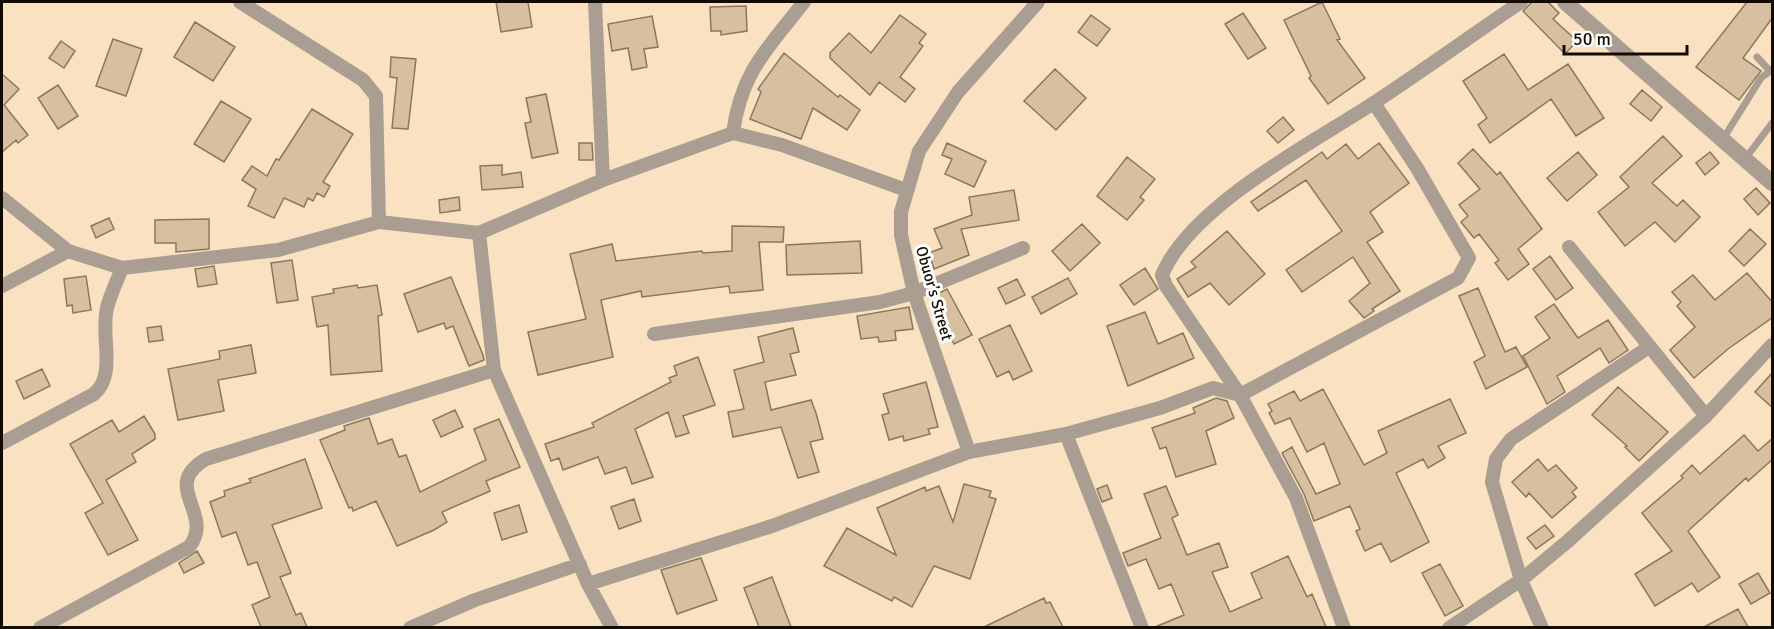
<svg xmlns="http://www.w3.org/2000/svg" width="1774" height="629" font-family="Signika,sans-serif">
<rect width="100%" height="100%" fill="#f9e1c2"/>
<path fill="#d7c0a1" stroke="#8c775a" stroke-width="1.5" d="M496,2H528L532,27L501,32Z
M1322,2L1340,39L1337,40L1365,78L1328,104L1309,78L1311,76L1284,20Z
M1532,2H1548L1559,13L1553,19L1577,41L1565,54L1523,11Z
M1747,2H1773V17L1743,58L1761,71L1739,100L1696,67Z
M746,6L747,31L721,35V31H711L710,7Z
M1243,13L1266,48L1248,59L1225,24Z
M900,15L926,34L919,43L923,46L900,77L915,89L905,102L879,82L870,95L830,58V53L849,33L871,53Z
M1091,15L1110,29L1097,46L1078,32Z
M652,16L658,47L644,49L647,67L632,70L628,48L612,51L608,24Z
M195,22L235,47L213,81L174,57Z
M113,39L142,49L126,96L96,86Z
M61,41L75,51L64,68L49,58Z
M784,53L838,97L840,95L860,110L847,130L813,108L801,139L750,119L761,92L758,89Z
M1504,54L1528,90L1568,64L1604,118L1576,136L1551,99L1490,143L1478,125L1487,118L1463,81Z
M391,57L416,59L408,129L392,128L397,78L390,77Z
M1055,69L1086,98L1056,130L1024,101Z
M2,74L19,89L4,105L28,135L18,143L16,140L2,152Z
M58,85L78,116L58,129L38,98Z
M1642,90L1662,107L1651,121L1630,104Z
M546,94L558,153L532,158L525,123L531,122L526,98Z
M221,101L251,119L224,162L194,144Z
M312,109L353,134L323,182L330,186L324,197L317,193L313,201L308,198L304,207L284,198L274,218L248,206L256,189L242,180L252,166L267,176L276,159L279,160Z
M1283,117L1294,130L1278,143L1267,131Z
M1663,136L1682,156L1652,183L1677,206L1683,200L1700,217L1675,242L1655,222L1625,246L1598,212L1629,187L1620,177Z
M579,143H592L593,160H579Z
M947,143L986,161L974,187L945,174L952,159L942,155Z
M1379,143L1409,183L1370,212L1383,232L1367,242L1400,291L1372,309L1374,311L1364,318L1349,301L1370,283L1353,257L1302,292L1286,270L1342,231L1306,180L1258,211L1251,202L1322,152L1327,159L1346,144L1358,159Z
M1473,149L1497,175L1500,172L1542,229L1518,249L1529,264L1508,280L1495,263L1499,260L1479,234L1474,238L1461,222L1468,216L1459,205L1480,189L1458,163Z
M1578,152L1597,175L1567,201L1547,178Z
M1710,152L1719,163L1705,175L1696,163Z
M1127,157L1155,179L1140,197L1144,200L1127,220L1097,196Z
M502,165V175L521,172L523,187L482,190L480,166Z
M1756,188L1770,203L1758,215L1744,199Z
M1014,190L1019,220L961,229L969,255L934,269L929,253L942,248L934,229L972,215L969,197Z
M459,197L460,210L440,213L439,200Z
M109,218L114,229L96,238L91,226Z
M209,219V249L176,252V243H155V220Z
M1082,224L1100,243L1070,271L1052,251Z
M732,226L784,227L783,242H759L763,290L730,293L729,286L642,297L641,291L601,300L613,357L538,375L528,332L586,319L570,254L612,244L616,261L702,251L703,253L732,251Z
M1750,229L1766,244L1744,266L1729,251Z
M1227,231L1265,274L1229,305L1210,283L1188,297L1177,279L1196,267L1191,262Z
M860,241L862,273L787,275L786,245Z
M1550,256L1573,288L1556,300L1533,269Z
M292,260L298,300L277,303L271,263Z
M214,266L217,284L198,287L195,269Z
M1145,268L1158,289L1134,305L1120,285Z
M1747,273L1773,303V317L1728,349L1694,378L1670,350L1695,327L1677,306L1681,302L1672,292L1693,275L1715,300Z
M86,276L91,310L73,313L72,305L67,306L64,279Z
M451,277L483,355L484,360L469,366L453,326L446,329L444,323L418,332L404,294Z
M1068,278L1077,294L1041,314L1032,297Z
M1017,279L1025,295L1006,304L998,288Z
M357,285L358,288L377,285L382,315L378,316L382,371L331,375L328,325L317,327L312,297L334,293L333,289Z
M1478,288L1505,352L1516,347L1527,367L1486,389L1474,362L1485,356L1459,296Z
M947,289L972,335L954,344L930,298Z
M1554,304L1578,338L1608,320L1628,350L1609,363L1600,348L1557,376L1565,392L1547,404L1523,356L1550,338L1535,317Z
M909,307L913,329L895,331L896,340L879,342L878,337L861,339L857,316Z
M1145,312L1158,344L1183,333L1194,358L1128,386L1107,326Z
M1010,325L1032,371L1013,380L1009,371L997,377L979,339Z
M161,326L163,340L149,342L147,328Z
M793,328L799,352L790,354L796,375L765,382L771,410L811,400L816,413L823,439L810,442L819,472L798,478L781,427L733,437L728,412L744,409L734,370L764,362L758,337Z
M251,345L256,373L218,380L224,411L178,420L168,369L220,359L219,351Z
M698,357L715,405L683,416L689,433L676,437L668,412L635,429L653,477L632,484L626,467L605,474L598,457L563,470L559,458L551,461L545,444L594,427L592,423L671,382L669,378L677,375L674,366Z
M42,369L50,386L24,399L16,381Z
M1773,372V408L1755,392Z
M926,382L938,427L928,429L930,434L904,441L903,436L889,440L882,415L889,413L883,394Z
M1618,387L1668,432L1639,461L1625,447L1627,446L1592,415Z
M1323,389L1364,465L1387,453L1378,431L1450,399L1466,433L1438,446L1445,458L1428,468L1423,459L1396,473L1429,542L1391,562L1381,543L1365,551L1356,531L1360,529L1350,506L1314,521L1304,494L1282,453L1292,447L1316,494L1340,484L1324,443L1307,452L1290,418L1275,424L1269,413L1272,411L1268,404L1294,391L1300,401Z
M1216,398L1227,401L1234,418L1206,431L1216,464L1176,477L1166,447L1160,449L1152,428L1195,413L1193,408Z
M455,410L463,427L441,437L433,420Z
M144,416L155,434V439L132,454L136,462L106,480L138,540L108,555L85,513L103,503L70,444L112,420L119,432Z
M369,418L378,444L392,439L399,457L406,455L420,492L486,460L474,429L499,419L520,467L486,481L490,491L442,512L447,522L434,530L397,546L376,501L353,511L352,507L349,508L320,440L345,430L344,426Z
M1744,435L1758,451L1773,438V459L1748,481L1746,478L1688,531L1720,577L1698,592L1692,583L1655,606L1635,574L1672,551L1642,513L1683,478L1681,476L1692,465L1700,474Z
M305,459L322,508L272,525L291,573L280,577L296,615L301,613L307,627H261L252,605L270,597L257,562L248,565L236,532L222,537L210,502L225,496L224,491L251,482L249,479Z
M1538,459L1548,471L1556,465L1577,488L1572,492L1576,497L1552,518L1529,493L1526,497L1512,482Z
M964,484L991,491L989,497L996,499L970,579L934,566L912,607L894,597L892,601L824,566L847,528L896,555L877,508L925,487L926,491L939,486L953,522Z
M1107,485L1112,498L1102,502L1097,489Z
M1166,486L1178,515L1172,518L1187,555L1219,543L1228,567L1212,572L1230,612L1262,598L1251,573L1288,556L1307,597L1312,594L1326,627H1155L1184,615L1171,584L1159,589L1146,559L1128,566L1123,553L1161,538L1144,494Z
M634,499L641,521L619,529L611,507Z
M519,505L527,532L502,540L494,513Z
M1545,525L1554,536L1536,549L1527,538Z
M197,551L204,563L184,573L179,563Z
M701,558L717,600L677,614L661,570Z
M1440,564L1463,606L1445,616L1422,573Z
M1758,573L1770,593L1751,604L1739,584Z
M772,577L791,627H759L744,588Z
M1044,598L1046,603L1050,602L1063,627H984Z
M1738,609L1748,627H1704Z"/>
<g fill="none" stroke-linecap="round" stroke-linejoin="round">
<path stroke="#aa9d92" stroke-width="7" d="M1723,139L1761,78L1770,71L1757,57
M1745,159L1772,123"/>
<path stroke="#aa9d92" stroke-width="14" d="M240,2L363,80L376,96L379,222
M595,2L603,180
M733,133C741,72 768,48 804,2
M2,198L68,251L122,268L278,250L379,222L479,233L603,180L733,133L782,145L906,190
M479,233L494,370L588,584L612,628
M1569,247L1706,416
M2,286L68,251
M654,334L880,302L914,293L1023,248
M1066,434L1142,628
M2,443L94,394C117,375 100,335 107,308C110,295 117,281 122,268
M969,452L914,293L901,235V212L919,151L958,92L1038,2
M588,584L772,526L969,452L1066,434L1160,408L1213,388L1240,395L1458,278L1469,258L1417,168L1374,103
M40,628L189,547C216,514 159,486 206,459L494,370
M410,628L475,600L580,564
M1344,628L1296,498L1240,395L1166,286L1162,275C1191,205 1313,143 1375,102C1424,70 1472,35 1521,2
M1449,628L1521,580L1568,541L1706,416L1772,345
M1542,628L1521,580L1492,482L1496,459L1511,439L1649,347"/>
<path stroke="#aa9d92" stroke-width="16" d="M1565,2L1772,183"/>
</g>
<g text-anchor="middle" stroke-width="6" stroke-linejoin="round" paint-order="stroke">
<g font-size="16" fill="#140c03" stroke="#fff">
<text transform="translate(935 293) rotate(74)" y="6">Obuor’s Street</text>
</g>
</g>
<rect width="1774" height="629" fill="none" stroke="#140c03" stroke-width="6"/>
<path d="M1564 45v9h123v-9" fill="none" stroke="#140c03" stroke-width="3"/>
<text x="1573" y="45" font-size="18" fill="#140c03" stroke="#ffffff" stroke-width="4.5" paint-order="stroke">50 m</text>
</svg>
